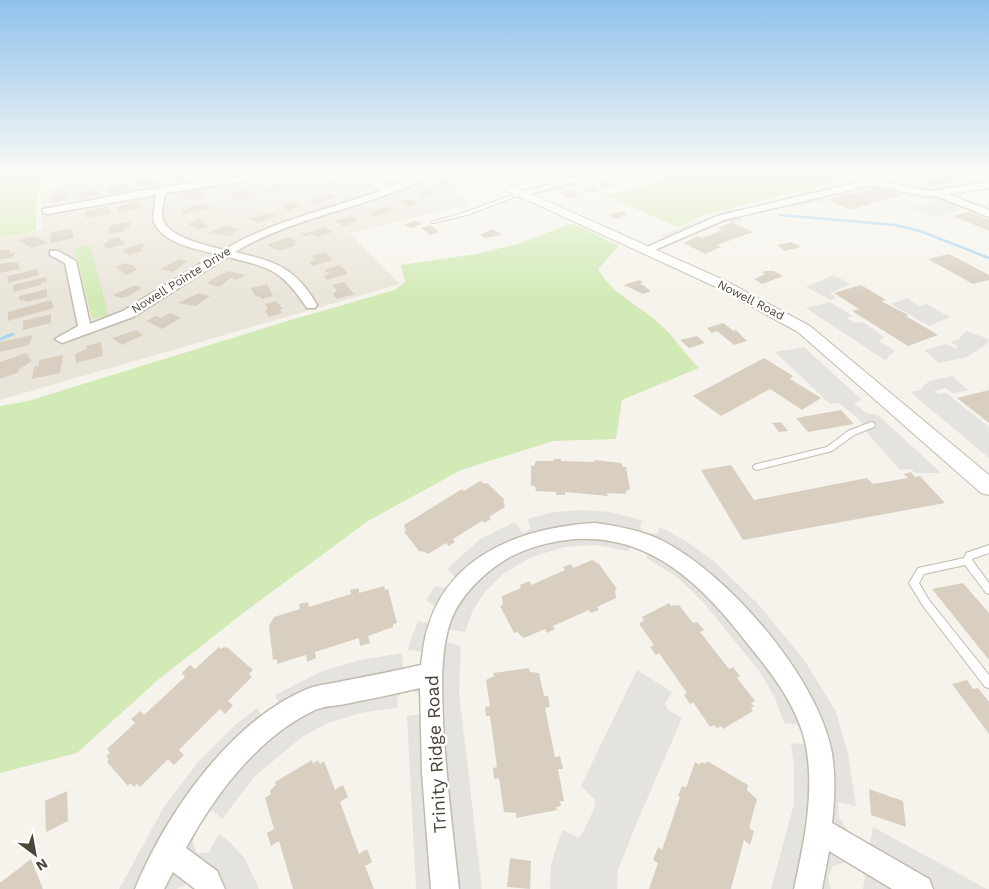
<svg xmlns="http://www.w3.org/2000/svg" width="989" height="889" font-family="'Work Sans',sans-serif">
<rect width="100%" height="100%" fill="#f6f3ec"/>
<path fill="#eae5da" d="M128,174H222L223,176L458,174L472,181L451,188L472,204L349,233L400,284L0,400V239L42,230L41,191Z"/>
<path fill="#d2eab5" d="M0,174H50L37,191L36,231L0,238Z
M671,174H882L861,176L704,215L678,227L603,195L644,187Z
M573,223L619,246L598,269C612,296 646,308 666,330C678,342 687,356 699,368L622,400L616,439L553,441L461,470L368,521L246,611L159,679L77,753L0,773V406L28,401L284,322L395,290L405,282L401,265L476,254L518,244Z
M90,245L109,316L92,318L75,248Z"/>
<path fill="#e5e3e0" d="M866,178L894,182L823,197L827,200L792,208L781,198L793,196L797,198L801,197L796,195L810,192L815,194L818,193L814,191L833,186L838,189L850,185L845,183L862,179L869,180Z
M943,200L959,207H954L959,210L934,217L912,208Z
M733,209L743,215L738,217L743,220L734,223L728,220L673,242L660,236L699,220L706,222L707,221L703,219Z
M833,275L851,284L830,293L836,298L831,300L806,287Z
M907,298L919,306L926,304L950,317L929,326L891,304Z
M830,302L853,316L847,318L849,320L855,323L863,322L884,337L879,341L895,351L885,360L806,308Z
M966,331L989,339L987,344L967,357L939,363L924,350L946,344L957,349V346L950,342L958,340Z
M804,347L862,400L854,403L866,413L878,415L941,473H915L911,469L900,470L869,435L860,420L839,403L830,404L775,352Z
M952,376L968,390L953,394L946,388L934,391L939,394L946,393L989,427V458L910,392L920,390L929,381Z
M582,510L610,512L633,518L642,521L640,527L644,532L657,534L660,527L686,541L714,561L758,604L805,661L836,712L848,753L856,806L838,802L839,817L850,834L861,842L870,843L873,827L987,889H863L865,876L859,867L847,862L833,866L828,878L831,889H771L794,804V765L791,743L802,744L807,740L800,725L784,723L775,698L760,672L703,602L677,577L646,558L649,549L631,545L628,551L596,545L564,547L532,557L503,574L485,592L473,610L465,632L450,630L445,635L446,642L461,646L459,693L482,889H416L407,716L421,714L423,700L418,693L408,689L398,696L397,708L360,713L328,723L302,737L255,776L222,819L212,810L204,814L195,827L193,842L197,853H208L219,834L230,842L245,859L259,889H195L189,883L176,889H119L164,807L198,762L235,725L257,708L264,719L281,709L275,695L322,671L361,660L402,653L403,670L416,669L424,662V652L408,650L410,642L418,621L430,624L437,615L436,607L426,600L435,586L445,588L455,583V577L447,569L479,540L515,522L523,533L531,528L527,519L554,512Z
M637,670L672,692L665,704L668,710L682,718L635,827L618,870L617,889H550L551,864L562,830L579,838L583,832L594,809L595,800L581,786Z"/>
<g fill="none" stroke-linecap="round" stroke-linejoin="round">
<path stroke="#a9d4f2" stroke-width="2.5" d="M780,215L895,225L920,231L989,258"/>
<path stroke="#a9d4f2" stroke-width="3" d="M0,339L13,334"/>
</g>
<path fill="#d8cfc1" d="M179,174H184L185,180L166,181L165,177Z
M192,174H211L212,176L193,179Z
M922,174H959L970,179L933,186L912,176Z
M155,178L157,185L139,186L137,181Z
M445,179L450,181L440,187L433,184Z
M340,181L339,188L325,189V185L329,184L330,182Z
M607,181L615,186L604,188L597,184Z
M280,182L295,185L277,191L264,190Z
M126,183L128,190L109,194L107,186Z
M591,185L599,190L587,193L580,188Z
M879,186L901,196L871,202L874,203L850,210L828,199L850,193L854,194Z
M430,188L438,191L424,197L417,195Z
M244,189L251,198L237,201L229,195Z
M95,190H99V195L78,198L79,192Z
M203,190L204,197L190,200L189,196L183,197L182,193Z
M572,190L579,195L567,198L560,193Z
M69,192V198L51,203L55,194Z
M330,194L335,197L317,203L311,199Z
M410,199L419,203L409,207L397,202Z
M140,200L141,209L118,212L117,207Z
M296,201L301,205L289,212L281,206Z
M209,204L210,209L183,214L182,210L188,209L187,207Z
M109,206L110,214L85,218V211Z
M386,206L393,210L375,217L370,213Z
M622,211L627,214L616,219L608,215Z
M969,212L989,220V231L953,216Z
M271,213L276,216L257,223L250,218Z
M352,216L358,219L349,225L343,226L335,221Z
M200,219L208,227L199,230L187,224Z
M415,220L422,224L411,228L404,225Z
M130,222L131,226L124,228L125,231L108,234L109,226Z
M732,222L753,232L717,245L721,247L705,254L684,243L698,236L702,238L722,230L718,228Z
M431,225L433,227L439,232L430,235L421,228Z
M226,226L240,229L230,236L219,234H205Z
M324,226L333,232L317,237L311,234L305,236L300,233L312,232Z
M71,228L74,238L51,243L50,233Z
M493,229L503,235L485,238L480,235Z
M35,236L48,243L31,248L18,240Z
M118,237L125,244L107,249L103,244L109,242L107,240Z
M288,237L297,241L293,243L297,245L283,250H276L267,245Z
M791,242L801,247L785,251L777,245Z
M141,243L146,246L141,248L143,250L130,255L122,252L124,251L122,250Z
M0,250H11L9,253L16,252L12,258L0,259Z
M325,252L333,260L313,266L309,262L316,260L311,256Z
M949,254L989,275V280L973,284L928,259Z
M179,259L188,261L173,272L160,269Z
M10,262L18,263L20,269L0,273V264Z
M125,263L135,266L133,267L138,269L126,275L115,267Z
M340,265L348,274L327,280L324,276L330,274L324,270Z
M38,269L39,275L8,283V276Z
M228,271L245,275L237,280L231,278L219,287L206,283Z
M766,271H774L783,276L762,284L754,279L765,274L762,272Z
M46,277L47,281L41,283V285L13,292V285Z
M639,280L643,282L640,283L651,291L643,294L624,285Z
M344,282L354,294L337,299L333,294L337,291L332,285Z
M267,284L273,296L262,299L259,296L256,297L251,288Z
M135,285L142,288L128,296L121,298L113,295Z
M861,285L886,300L881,301L908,315L906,316L938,335L908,346L852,311L859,309L834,293Z
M47,289V297L25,302L24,299L20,301L19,296Z
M199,293L210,296L196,306L178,303Z
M51,300L54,308L8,321V312Z
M276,301L283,309H280L282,313L269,317L265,310L268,309L265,304Z
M170,313L181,318L162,329L146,321L156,316L161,318Z
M51,314V323L23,330V321Z
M723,323L734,331L736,330L747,341L734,345L717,331L712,333L707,328Z
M136,330L143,335L122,345L112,338Z
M33,335L29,345L0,352V342Z
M697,336L705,343L689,348L680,340Z
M101,342L103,356L76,363L75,354L87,349L86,346Z
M26,353L32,361L19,369V372L0,379V362Z
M63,355L60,373L32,379L34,367L39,365V360Z
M764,358L793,376L790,379L821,398L802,410L770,389L721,416L693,396Z
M989,390V423L957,398Z
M841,410L854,424L808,432L796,418Z
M781,422L788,431L779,432L772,423Z
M554,459H561V461L595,462L594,460L621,463L623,467H626L630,489L626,491V494L607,493L608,496L565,492V495H556V492L536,491L535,486H531V465L534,466L536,461H554Z
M731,465L754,500L867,478L873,484L908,478L904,474L911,472L915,477L920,476L945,503L743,540L701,470Z
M480,481L485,484L487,483L505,500L503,501L505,507L489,517L491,519L485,523L482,521L453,539L455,542L449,546L446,543L428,554L422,551L420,552L404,532L406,531L404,525L462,489L464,491Z
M592,560L599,564L617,589L615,590L616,598L597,607L599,610L591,613L589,610L553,626L555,629L547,633L545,629L524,638L517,632L514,633L500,606L503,605L502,596L521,588L520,585L529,581L531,585L565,570L563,567L571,564L573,568Z
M963,583L989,613V660L932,589Z
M384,586L385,590L388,589L397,623L393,624V627L368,636L370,643L360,646L359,638L315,652L316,658L307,662L306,655L277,664V659L273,660L269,626L274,617L300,609L299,604L308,602L309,607L351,594L350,590L359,588V593Z
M669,603L671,606L679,605L693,623L697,622L704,630L700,632L729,669L733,667L740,676L737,678L755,701L751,703L754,706L751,708L753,711L723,729L721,726L717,728L714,725L710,727L693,702L690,704L684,695L687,693L659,653L656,655L650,647L654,645L639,624L644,620L642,617Z
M219,647L221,649L224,647L228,648L253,670L249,674L252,677L228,701L233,705L225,714L220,709L179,750L184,755L174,765L168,759L140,787L137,784L134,787L130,783L128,786L107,762L109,759L106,756L110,753L107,749L135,723L131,719L140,711L144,715L185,677L182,673L190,665L195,669Z
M529,668L530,672L539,673L544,696H548L550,707L545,708L555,757L560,756L563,769H558L564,801H560L561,806L556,807L557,810L516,818V813L504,812L499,778L494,779L493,768L497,767L490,716H486L485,707L490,706L486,680L494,676L493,673Z
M967,680L973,689L978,688L989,702V734L952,684Z
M312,760L313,764L318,760L320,764L324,761L335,790L343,785L348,797L340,802L359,854L367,849L372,862L365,866L374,889H293L279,841L271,846L267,833L274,829L265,798L271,794L270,790L276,785L275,782Z
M707,761L748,785L747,790L757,799L749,828L754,831L750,845L744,840L731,889H649L658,863L653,860L658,847L662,850L680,797L678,796L682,786L686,788L695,762L700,765L701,762L706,764Z
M869,789L903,801L906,827L871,815Z
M67,791L68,821L46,832L45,801Z
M510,858L531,861L530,889L507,887Z
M31,859L43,889H0V883Z"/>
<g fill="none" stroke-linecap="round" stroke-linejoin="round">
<g stroke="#c2bbae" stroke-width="2">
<path id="service" d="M518,193L522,194L467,215L433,223L431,222L463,213Z
M871,422L874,423L875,425L874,427L854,435L832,451L757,470L754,469L753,467L754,465L757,464L827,447L848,431Z
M989,545V553L972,559V560L989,583V594L986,593L965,565L924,574L919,583L929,600L989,675V688L985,687L923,606L909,583L918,568L964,558L966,553Z"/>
</g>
<g stroke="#c2bbae" stroke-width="3">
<path id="minor" d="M421,174H434C425,182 408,186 396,191C343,212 284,222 235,252C276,262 295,267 317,305L315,308H307C281,269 271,268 228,257L133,317L62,343L55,339L78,326L65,263L50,255V251H58L76,261L90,324L123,311L216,254C195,249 161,243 153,220L156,195L47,214L43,213V209L162,187L247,176L249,178L244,181L166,193C164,201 160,212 163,220C168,237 209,246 224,250C273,220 329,210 382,190L363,181V177H369L390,186Z
M588,174H604L520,197L515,194Z
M872,179L929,191L989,182V188L948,194L989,210V217L936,196L929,197L872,185L724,220L650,252L646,253L640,250L717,216Z
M595,523C617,526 640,530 661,540C727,573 812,672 830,744C836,769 835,797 832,823L929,879L933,889H892L829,851L822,889H794C804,843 815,793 806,746C799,709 774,676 751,648C706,589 654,534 575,539C552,541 529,547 510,557C485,571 459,596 450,623C440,652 442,692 443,722C446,778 453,834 459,889H431L422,773L420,688C395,694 370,699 345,704C335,706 324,706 315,710C258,737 215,794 186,848L217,871L225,889H195L173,872L164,889H135C166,814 231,719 310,688C321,684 332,684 343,681C369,676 395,671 421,665C423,652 424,637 429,624C452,552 527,527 595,523Z"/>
</g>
<g stroke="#c2bbae" stroke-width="2">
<path id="tertiary" d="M471,174H486L726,281L810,326L989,475V495L981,493L798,332L716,287Z"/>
</g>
<use href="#service" fill="#fff" fill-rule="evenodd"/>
<use href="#minor" fill="#fff" fill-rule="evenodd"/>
<use href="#tertiary" fill="#fff" fill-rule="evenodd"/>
</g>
<linearGradient id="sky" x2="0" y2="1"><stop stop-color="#8fc1ec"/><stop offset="0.58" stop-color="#fbfaf6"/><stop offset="1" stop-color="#fbfaf6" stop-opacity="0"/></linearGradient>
<rect width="989" height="299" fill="url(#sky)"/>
<g text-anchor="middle" stroke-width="5" stroke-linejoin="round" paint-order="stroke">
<g font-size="12" fill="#4b4439" stroke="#fff">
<text transform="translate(181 280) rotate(-32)" y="4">Nowell Pointe Drive</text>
<text transform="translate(751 300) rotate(27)" y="4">Nowell Road</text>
</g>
<g font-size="18" fill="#4b4439" stroke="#fff">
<text transform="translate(436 754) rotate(-93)" y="6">Trinity Ridge Road</text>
</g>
</g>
<g transform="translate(35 854) rotate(148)" stroke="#ffffff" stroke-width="4" paint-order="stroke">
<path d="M0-4L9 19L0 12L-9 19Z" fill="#4b4439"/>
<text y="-8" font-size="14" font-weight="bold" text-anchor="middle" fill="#4b4439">N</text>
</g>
</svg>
